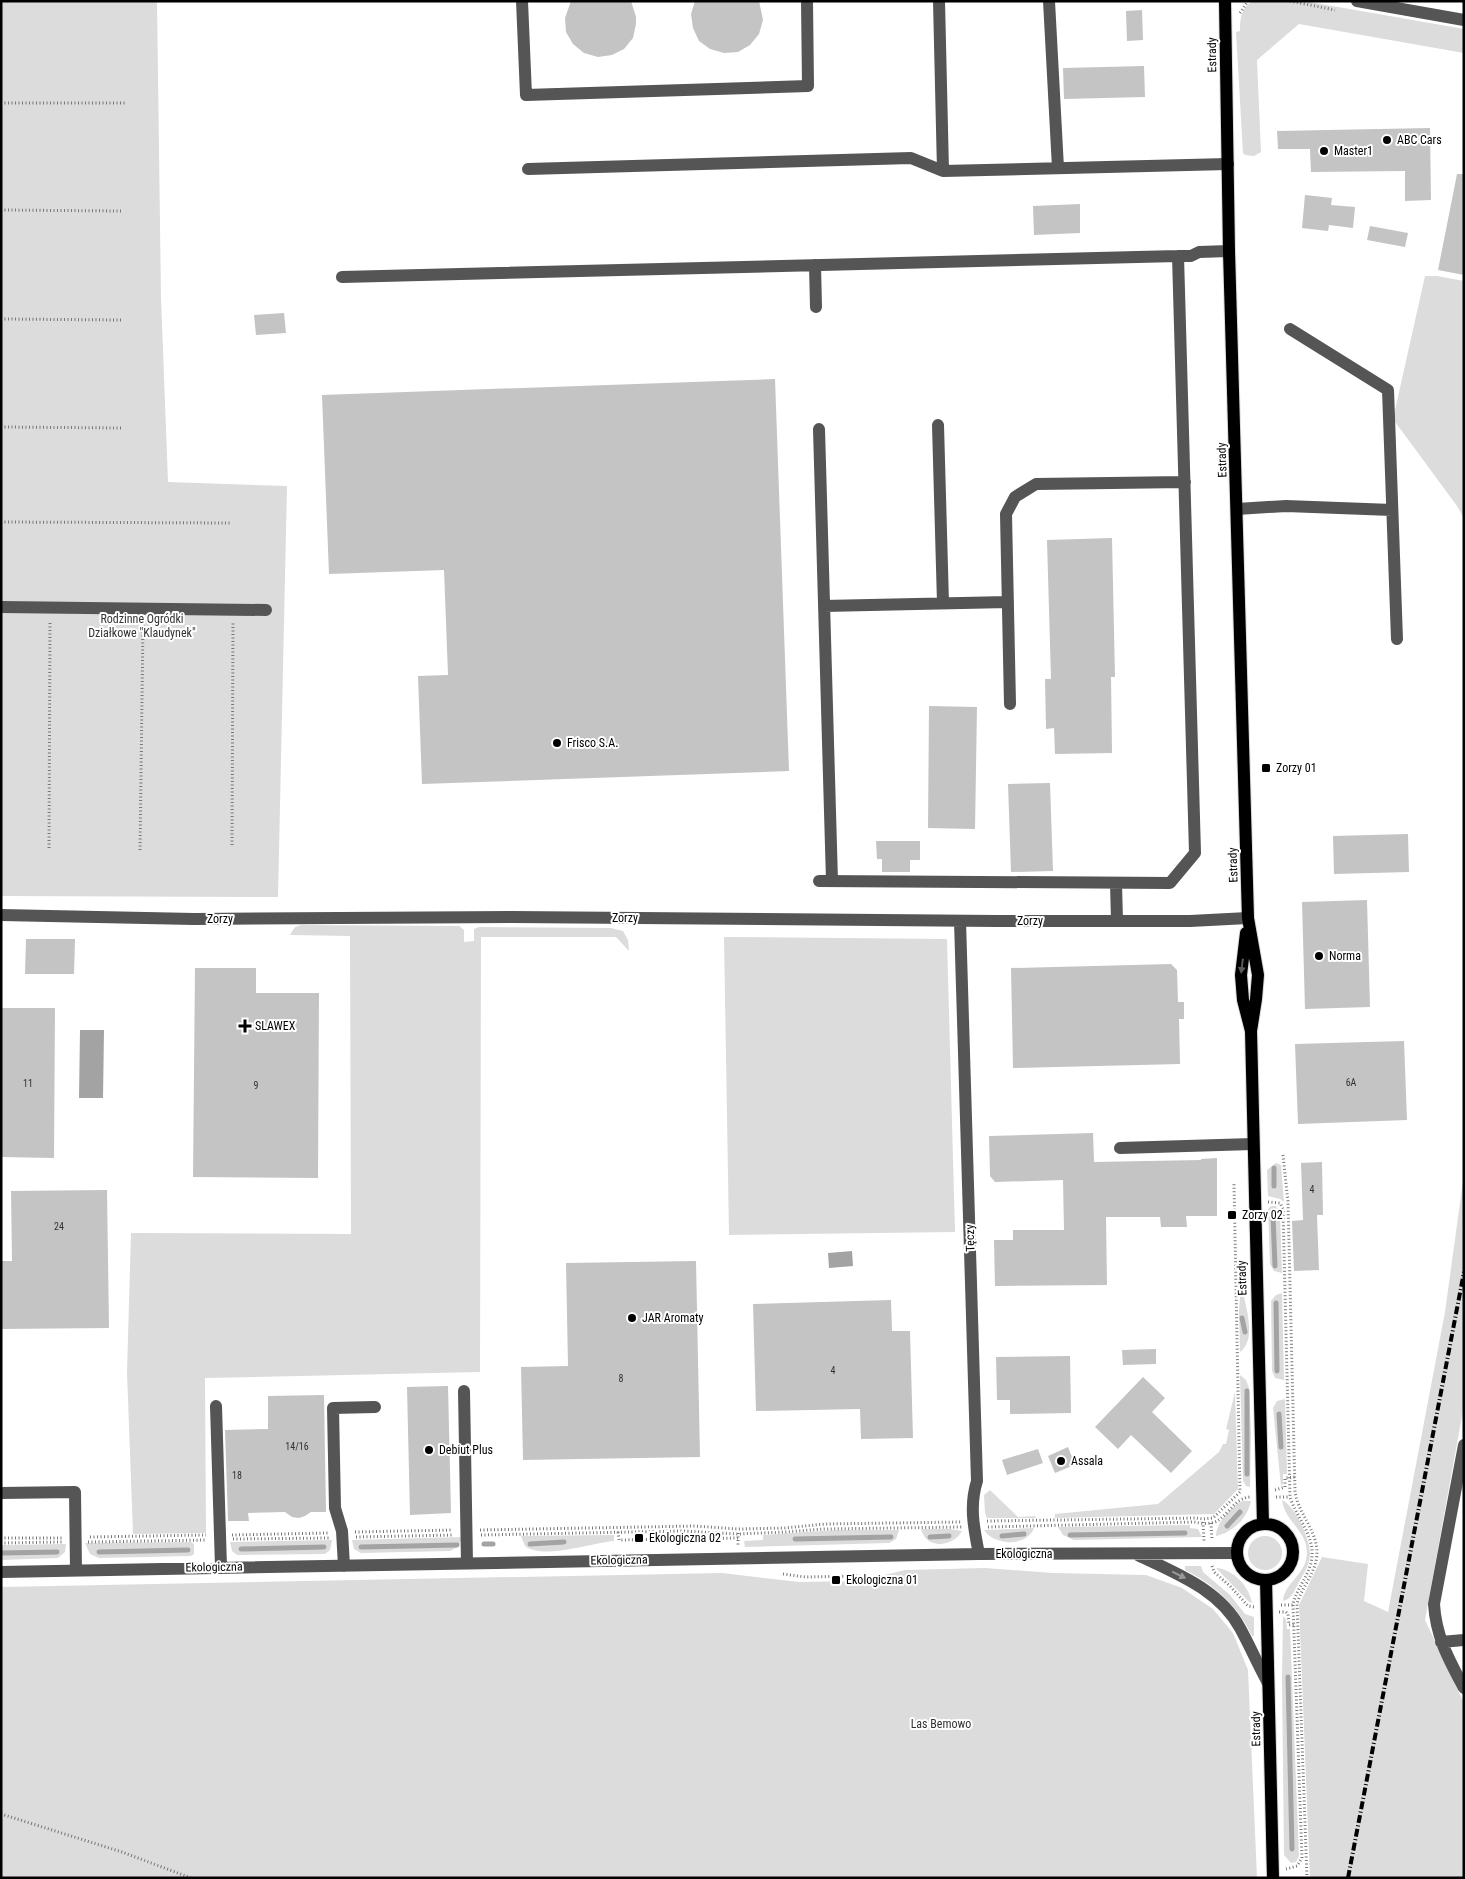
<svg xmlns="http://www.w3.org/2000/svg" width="1465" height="1879" font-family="'Roboto Condensed',sans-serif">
<rect width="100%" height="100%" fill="#fff"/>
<path fill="#dcdcdc" d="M1,1H157L161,298L168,482L287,486L278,897L1,896Z
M1253,1H1304L1464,29V53L1299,24L1257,60L1261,152L1254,156L1245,155L1243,153L1236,32L1240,31C1240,18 1241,8 1253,1Z
M1425,276H1437L1464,281V518L1457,506L1393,419Z
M301,925L459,926L464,930V942L474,941V929L479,927L611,928L623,931L628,940L629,951L616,937H481L480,1372L205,1378L206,1533L133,1534L127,1372L131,1233L351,1234L350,936L290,935L295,927Z
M724,937L947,939L955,1232L729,1235Z
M1276,1163L1281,1165L1284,1202L1280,1199L1268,1196L1267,1170Z
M1464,1174V1405L1425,1620L1464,1703V1878H1310L1299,1605L1322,1557L1368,1564L1364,1601L1388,1612L1445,1312Z
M1271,1206H1276L1280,1213L1282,1273L1274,1271L1270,1264L1268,1209Z
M1241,1281C1243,1300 1259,1338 1240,1352L1239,1312Z
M1282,1293L1284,1380L1275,1378L1272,1371L1271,1301L1276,1295Z
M1240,1375L1246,1380L1249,1388L1251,1433L1250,1487L1246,1486L1243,1480Z
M1235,1392L1238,1489L1214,1514L1055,1518V1514L1158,1504L1219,1452L1223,1444H1226L1229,1430L1226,1429Z
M1285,1399L1287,1474H1283V1484L1281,1486L1273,1408L1277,1401Z
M990,1490L1018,1517L1035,1516L1036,1518H987L985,1513L984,1495Z
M1282,1500C1295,1505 1311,1541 1310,1555C1309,1566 1303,1575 1298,1584C1294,1591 1292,1599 1283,1601C1284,1585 1302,1576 1306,1560C1312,1532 1285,1524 1282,1500Z
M1243,1501H1251C1247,1519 1233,1532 1216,1536C1216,1523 1231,1506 1243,1501Z
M1190,1525V1528L1198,1529L1202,1537L1074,1540L1063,1535L1058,1527Z
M1034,1528C1027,1547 994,1546 984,1530Z
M921,1529H950L962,1531C953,1547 926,1550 921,1529Z
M836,1530H899L896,1539L889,1543L745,1547L744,1541L763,1540V1535Z
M614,1535V1541C591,1543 543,1560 525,1546L521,1536Z
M1248 1553a17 17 0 1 1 34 0a17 17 0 1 1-34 0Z
M462,1537L459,1546L450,1551L361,1553L354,1549L352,1540Z
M332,1540L330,1550L325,1554L237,1555L232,1551L230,1542Z
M191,1542L194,1544V1554L191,1556L99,1558L90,1554L85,1543Z
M66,1544L65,1552L58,1558L1,1560V1545Z
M1185,1566H1201L1203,1572L1230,1595L1245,1614L1254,1617V1636H1252C1238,1606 1214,1584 1185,1570Z
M985,1568L1053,1573L1146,1575L1182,1588L1213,1609L1233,1633L1248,1670L1257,1878H1V1587L722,1573L799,1582L860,1581L905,1570Z
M1216,1568C1233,1569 1249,1586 1252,1603L1249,1602Z
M1283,1616L1286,1619L1287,1629H1290L1299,1856L1296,1862L1291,1863L1284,1855L1282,1679Z"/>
<path fill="#a3a3a3" d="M80,1030H104L103,1098H79Z
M852,1251L853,1266L829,1268L828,1253Z"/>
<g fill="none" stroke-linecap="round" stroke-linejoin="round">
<path stroke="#a3a3a3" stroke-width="5" d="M1274,1168V1186
M1273,1216L1275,1266
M1276,1303L1277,1371
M1242,1318L1245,1332
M1247,1391V1474
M1279,1414L1281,1447
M1227,1526L1240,1512
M1070,1535L1185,1533
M1002,1536L1024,1534
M930,1537L949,1536
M795,1539L891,1537
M484,1544H493
M530,1544L564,1542
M361,1547L457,1545
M241,1549L324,1547
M99,1552L188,1550
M1,1553L57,1552
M1288,1677L1292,1849"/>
</g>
<path fill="#c4c4c4" d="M571,1H631L636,17V24L633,38L624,49L612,55L598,57L584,53L573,44L566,32L565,18Z
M695,1H759L763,20L759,34L750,45L738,52L724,53L710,49L699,41L693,28L691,14Z
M1142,10L1143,40L1127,41L1126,11Z
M1144,66L1145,97L1064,99L1063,68Z
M1430,128L1431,200L1405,201V171L1311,172L1310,149H1278L1277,131Z
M1457,174H1464V275L1438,270Z
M1305,195L1332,198L1331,205L1355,207L1353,228L1329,225L1328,231L1302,228Z
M1080,204V233L1034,235L1033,206Z
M1370,226L1408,233L1405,247L1367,240Z
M284,313L286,333L256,335L254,315Z
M775,379L789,771L422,784L418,676L448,675L444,570L329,574L322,395Z
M1112,538L1115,677H1111L1112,753L1055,754L1054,728L1046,729L1045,679H1051L1047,540Z
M929,706L977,707L975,829L928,828Z
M1050,783L1053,871L1011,872L1008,784Z
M1408,834L1409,872L1334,874L1333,836Z
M876,841H920V860H910V872H882V859H877Z
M1367,900L1370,1007L1305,1009L1302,902Z
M26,939H75L74,974H25Z
M1171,964L1177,970L1178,1002H1184V1019H1179L1180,1064L1013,1068L1011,968Z
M195,968H256V993H319L318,1178L193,1177Z
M1,1008H55L54,1158L1,1157Z
M1404,1041L1407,1120L1298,1124L1295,1044Z
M1093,1133L1094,1162L1201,1160V1159L1217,1158V1216H1186L1187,1227H1161L1160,1217H1106L1107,1285L995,1286L994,1240H1013V1230H1064L1063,1180L995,1182L990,1176L989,1136Z
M1322,1162L1323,1215H1317L1319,1270L1294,1271L1292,1221L1303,1220L1301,1163Z
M107,1190L109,1328L1,1329V1261H12L11,1191Z
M696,1261L700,1457L523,1460L521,1367L568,1366L566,1263Z
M891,1300L892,1331H910L913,1438L861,1439L860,1409L756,1411L753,1304Z
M1156,1349V1364L1123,1365L1122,1350Z
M1070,1356L1071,1413L1010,1414V1400H997L996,1357Z
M1143,1377L1165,1398L1152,1412L1192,1451L1171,1473L1131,1435L1118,1449L1095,1427Z
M448,1386L451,1513L410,1515L407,1387Z
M324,1395L326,1512H311L305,1516L299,1518L292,1517L285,1512L248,1513L249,1521H228L225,1430L268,1429V1396Z
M1068,1447L1072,1457V1466L1055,1473L1048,1456Z
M1038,1449L1043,1463L1007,1475L1002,1460Z"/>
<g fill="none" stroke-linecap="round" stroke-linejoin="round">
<g stroke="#dbdbdb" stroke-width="14">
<path id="major" d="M1225,1L1229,251L1248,918L1258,975L1256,999L1251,1031
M1246,933L1241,975L1243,1000L1251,1031L1263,1524
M1237 1552a28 28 0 1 1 56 0a28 28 0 1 1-56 0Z
M1266,1580L1273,1878"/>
</g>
<path stroke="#777" stroke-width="3" stroke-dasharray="1 2.5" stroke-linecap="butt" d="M1290,1L1335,10
M1240,13L1248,1
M1,103H125
M1,210L122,211
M1,319L121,320
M1,427L122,428
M1,522L231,523
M232,845L233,623
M49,848L50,621
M140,850L143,623
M1283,1155L1288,1202L1295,1491C1298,1516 1322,1534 1316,1561C1313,1576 1301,1589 1297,1604L1307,1878
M1268,1202L1280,1203L1283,1209L1290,1497C1297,1520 1319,1539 1310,1566C1306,1579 1296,1590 1293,1605L1302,1858L1297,1866L1286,1869
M1275,1490L1285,1487V1478L1295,1477
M1276,1497H1290
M987,1521L1196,1518L1203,1519L1213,1518L1240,1492L1234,1184
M1203,1522L1204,1541
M1211,1523L1212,1540
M988,1527L1194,1522C1199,1523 1205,1524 1210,1523C1226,1522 1231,1499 1250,1497
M480,1530L695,1526L738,1529L785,1528L825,1524L961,1522
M355,1532L453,1530
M618,1532L619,1540L738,1538
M738,1533V1546
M232,1535L328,1533
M481,1535L682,1531L738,1534L785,1532L824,1529L962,1527
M90,1537L206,1535
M356,1537L454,1535
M1,1538H64
M233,1539L329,1538
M88,1542L207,1540
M1,1543L62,1542
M1212,1566L1214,1572L1230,1586L1248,1606L1254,1607
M783,1574L805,1577L860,1576
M1281,1605H1293
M1279,1612H1286L1288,1614L1289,1625L1295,1624
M1,1814L122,1852L191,1878"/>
<path stroke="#555" stroke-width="12" d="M522,1L526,95L808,86L807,1
M939,1L943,171
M1049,1L1058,168
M1357,1L1464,20
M528,169L911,158L943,171L1228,164
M815,265L816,307
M342,277L1178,256H1191L1199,252L1229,251
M1290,329L1388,390L1397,639
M938,425L943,603
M819,429L832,881
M1237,509L1286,506L1392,510
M824,606L1008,602
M1,607L266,610
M1010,704L1006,514L1015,497L1036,484L1185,482
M819,881L1170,883L1195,853L1178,256
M1116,883L1117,921
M1,915L194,919L512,917L997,921H1190L1248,918
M960,921L977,1481C969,1506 974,1529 979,1554
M1120,1148L1253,1144
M464,1391L467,1563
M216,1406L221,1567
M1464,1445L1434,1604C1436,1637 1449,1660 1464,1688
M1,1493L75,1492L76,1570
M1138,1555C1175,1573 1219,1589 1240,1628C1250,1646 1258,1665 1268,1683
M344,1566L342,1531L335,1508L333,1408L375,1407
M1,1572L979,1554L1237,1553
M1441,1642L1464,1640"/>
<use href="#major" stroke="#000" stroke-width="12"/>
<path stroke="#000" stroke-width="4" stroke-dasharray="8 2.5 1 2.5" stroke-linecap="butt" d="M1348,1878L1464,1272"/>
</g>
<defs><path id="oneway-solid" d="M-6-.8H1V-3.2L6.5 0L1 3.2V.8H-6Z" transform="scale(1.25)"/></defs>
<use fill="#595959" href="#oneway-solid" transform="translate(1242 966) rotate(97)"/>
<use fill="#999" href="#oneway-solid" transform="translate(1179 1575) rotate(26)"/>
<g fill="#000" stroke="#fff" stroke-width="2">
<circle cx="1387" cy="140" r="5"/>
<circle cx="1324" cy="151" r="5"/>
<circle cx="557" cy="743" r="5"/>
<rect x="1261" y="763" width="10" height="10" rx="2.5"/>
<circle cx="1319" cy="956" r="5"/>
<path d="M242.5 1018.5h5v5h5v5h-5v5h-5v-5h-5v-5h5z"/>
<rect x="1227" y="1210" width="10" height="10" rx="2.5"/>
<circle cx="632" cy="1318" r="5"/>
<circle cx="429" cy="1450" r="5"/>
<circle cx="1061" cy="1461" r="5"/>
<rect x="634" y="1533" width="10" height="10" rx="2.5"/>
<rect x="831" y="1575" width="10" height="10" rx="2.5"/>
</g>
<g text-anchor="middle" stroke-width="4" stroke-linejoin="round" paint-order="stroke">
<g font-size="10" fill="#313131">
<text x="1351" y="1086">6A</text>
<text x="28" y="1087">11</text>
<text x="256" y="1089">9</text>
<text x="1312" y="1193">4</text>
<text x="59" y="1230">24</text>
<text x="833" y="1374">4</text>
<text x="621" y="1382">8</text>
<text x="297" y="1450">14/16</text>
<text x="237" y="1479">18</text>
</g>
<g font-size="12" fill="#000" stroke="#fff">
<text transform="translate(1212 55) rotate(-91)" y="4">Estrady</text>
<text transform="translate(1222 460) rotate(-92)" y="4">Estrady</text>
<text transform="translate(1233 865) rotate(-92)" y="4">Estrady</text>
<text x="625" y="922">Zorzy</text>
<text x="220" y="923">Zorzy</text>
<text x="1030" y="925">Zorzy</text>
<text transform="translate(970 1238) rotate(-92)" y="4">Tęczy</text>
<text transform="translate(1242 1278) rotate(-92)" y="4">Estrady</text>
<text x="1024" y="1558">Ekologiczna</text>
<text transform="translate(619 1560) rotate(-1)" y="4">Ekologiczna</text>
<text transform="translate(214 1567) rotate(-1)" y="4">Ekologiczna</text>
<text transform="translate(1256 1729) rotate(-91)" y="4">Estrady</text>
</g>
<g font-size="12" fill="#000" stroke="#fff" text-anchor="start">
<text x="1397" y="144">ABC Cars</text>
<text x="1334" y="155">Master1</text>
<text x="567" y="747">Frisco S.A.</text>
<text x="1276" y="772">Zorzy 01</text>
<text x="1329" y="960">Norma</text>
<text x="255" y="1030">SLAWEX</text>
<text x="1242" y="1219">Zorzy 02</text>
<text x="642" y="1322">JAR Aromaty</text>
<text x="439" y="1454">Debiut Plus</text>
<text x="1071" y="1465">Assala</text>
<text x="649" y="1542">Ekologiczna 02</text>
<text x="846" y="1584">Ekologiczna 01</text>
</g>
<g font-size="12" fill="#333" stroke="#fff">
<text x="142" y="623">Rodzinne Ogródki<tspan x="142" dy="14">Działkowe "Klaudynek"</tspan></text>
<text x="941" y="1728">Las Bemowo</text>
</g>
</g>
<rect width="1465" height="1879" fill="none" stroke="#000000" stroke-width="5"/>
</svg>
